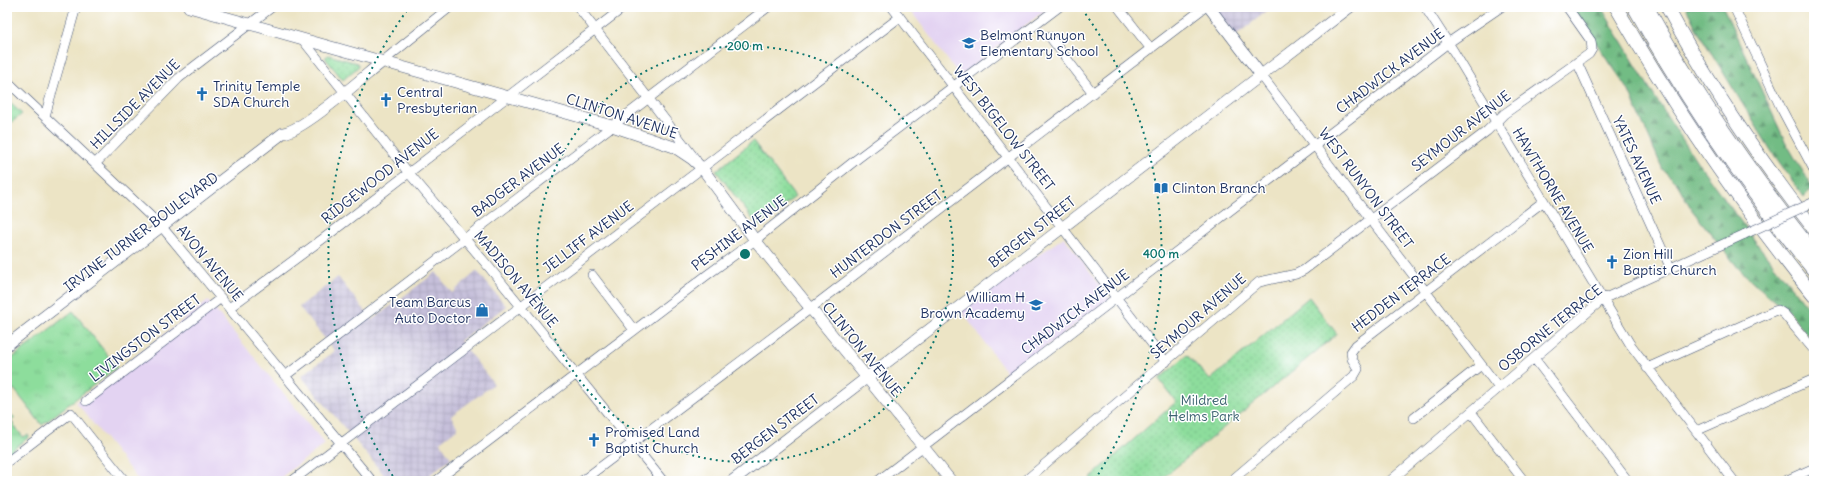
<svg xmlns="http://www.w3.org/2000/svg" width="1821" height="488" font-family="Delius,sans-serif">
<defs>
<pattern id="industrial-grid" width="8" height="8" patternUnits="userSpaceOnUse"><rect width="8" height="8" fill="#c6c0da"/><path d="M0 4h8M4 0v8" fill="none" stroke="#aaa5be"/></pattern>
<pattern id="grass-tufts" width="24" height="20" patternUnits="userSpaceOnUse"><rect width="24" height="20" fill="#8ddd9c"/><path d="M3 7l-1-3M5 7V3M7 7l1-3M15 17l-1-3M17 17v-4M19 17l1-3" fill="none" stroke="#79be89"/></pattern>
<pattern id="forest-firs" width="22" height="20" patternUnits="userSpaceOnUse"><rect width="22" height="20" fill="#72bc84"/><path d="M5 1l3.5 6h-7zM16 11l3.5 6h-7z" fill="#5d996f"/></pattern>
<pattern id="park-dots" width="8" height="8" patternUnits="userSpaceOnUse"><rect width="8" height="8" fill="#8ddd9c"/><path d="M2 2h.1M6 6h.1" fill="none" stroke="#79be89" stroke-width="1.8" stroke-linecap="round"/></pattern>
</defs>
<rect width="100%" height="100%" fill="#fff"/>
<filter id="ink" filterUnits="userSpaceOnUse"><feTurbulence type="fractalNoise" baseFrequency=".025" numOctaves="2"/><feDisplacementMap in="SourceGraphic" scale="8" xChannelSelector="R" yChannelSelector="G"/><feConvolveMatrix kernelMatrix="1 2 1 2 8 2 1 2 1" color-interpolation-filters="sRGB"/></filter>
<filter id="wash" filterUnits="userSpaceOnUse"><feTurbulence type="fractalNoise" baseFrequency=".012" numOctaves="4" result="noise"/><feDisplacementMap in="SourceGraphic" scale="16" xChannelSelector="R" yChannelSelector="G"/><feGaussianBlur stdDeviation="0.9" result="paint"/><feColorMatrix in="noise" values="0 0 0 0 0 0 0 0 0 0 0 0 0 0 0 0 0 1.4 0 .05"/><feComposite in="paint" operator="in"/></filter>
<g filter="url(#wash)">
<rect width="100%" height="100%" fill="#ece4c5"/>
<path fill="#e3d3f2" d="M915,7H1049L960,76L910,10Z
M1064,237L1110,299L1008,375L961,310Z
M208,301L325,444L276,481H139L76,402Z"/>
<path fill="url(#industrial-grid)" d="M1214,7H1272L1235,36Z
M477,271L506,306L460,341L494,384L451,416L458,428L440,442L451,458L422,481H389L301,376L335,351L299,307L338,277L372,320L436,272L452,293Z"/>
<path fill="url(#grass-tufts)" stroke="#54867d" d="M73,311L117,367L42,425L14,389L7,394V362Z
M12,415L15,418L11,421L23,437L28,435L29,437L7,454V425L9,424L7,418Z"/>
<path fill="url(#forest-firs)" stroke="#467671" d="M1571,7H1601L1656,99L1698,163L1758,245L1814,315V343L1784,306L1774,301L1739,269L1692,210L1678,185L1663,170L1628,89Z
M1686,7H1723L1785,141L1812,187L1804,197L1772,152L1696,28Z"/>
<path fill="url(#park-dots)" stroke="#54867d" d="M328,55L357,63L359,66L343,80L326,59V56Z
M7,100L22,114L7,126Z
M753,141L795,197L758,226L716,171Z
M1309,297L1337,334L1159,481H1093L1090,478L1176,402L1159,379L1187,355L1210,380Z"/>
</g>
<g filter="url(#ink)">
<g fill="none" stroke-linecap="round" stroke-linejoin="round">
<g stroke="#3a4a6d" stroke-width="10">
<path id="minor" d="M578,7L696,160
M892,7L1166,362
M1118,7L1151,49
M1425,7L1454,52L1630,344L1734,481
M1734,7L1781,108L1814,170
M1050,37L1093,93
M302,39L408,172L488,266L663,481
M382,62L450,7
M1577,62L1671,269
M1261,75L1499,388
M7,81L162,227L372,481
M45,116L76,7
M95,164L179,78L272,7
M592,275L634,330
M229,308L332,232L624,7
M1534,358L1628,481
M1647,368L1774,311L1778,310L1784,314L1814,350
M285,376L768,7
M86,401L221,298
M1471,412L1524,481
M1414,418L1481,365
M1696,431L1814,379
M7,462L71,413L125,481
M292,481L900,17
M436,481L707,275L755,240L857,159L1059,7
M582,481L810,309L1205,7
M878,481L1448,43L1501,7
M1025,481L1259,282L1296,274L1304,270L1487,131L1504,114L1589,54L1592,49L1591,41L1567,7
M1231,481L1354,376L1358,369L1352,359L1351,352L1356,345L1544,201
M1390,481L1603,299L1745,234
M1785,481L1814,468"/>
</g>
<g stroke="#3a4a6d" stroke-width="12">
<path id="major" d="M189,7L612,126L674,147L692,159L702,168L755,240L951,481
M1209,7L1261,75
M7,345L283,133C303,131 363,77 382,62
M732,481L1350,7"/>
</g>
<g stroke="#3a4a6d" stroke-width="14">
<path id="highway" d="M1616,7C1675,109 1740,205 1814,296
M1634,7C1686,100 1747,188 1814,271
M1647,7C1695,94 1752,175 1814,253
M1667,7C1709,85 1759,159 1814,229"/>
</g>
<use href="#minor" stroke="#fff" stroke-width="9"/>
<use href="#major" stroke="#fff" stroke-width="11"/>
<use href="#highway" stroke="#fff" stroke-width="13"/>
<g stroke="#3a4a6d" stroke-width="10" stroke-linecap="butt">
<path id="minor-bridge" d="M1745,234L1814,202"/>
</g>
<use href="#minor-bridge" stroke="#fff" stroke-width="9"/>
</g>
</g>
<g fill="none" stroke="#0f766e" stroke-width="2" stroke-dasharray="2 4">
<circle cx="745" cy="254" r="208"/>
<path d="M396 481A416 416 0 0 1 408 9M1082 9A416 416 0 0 1 1094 481"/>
</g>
<defs>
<g id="school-bare" transform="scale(1.08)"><path d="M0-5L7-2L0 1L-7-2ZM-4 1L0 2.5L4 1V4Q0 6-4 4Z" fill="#1f6fb2" stroke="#fff" stroke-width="2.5" paint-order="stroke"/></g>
<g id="church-bare" transform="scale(1.08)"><path d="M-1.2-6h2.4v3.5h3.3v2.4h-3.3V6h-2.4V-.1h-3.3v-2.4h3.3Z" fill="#1f6fb2" stroke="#fff" stroke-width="2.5" paint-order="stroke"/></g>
<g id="library-bare" transform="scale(1.08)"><path d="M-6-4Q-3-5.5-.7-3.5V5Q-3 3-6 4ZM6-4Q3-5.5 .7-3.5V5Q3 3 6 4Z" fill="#1f6fb2" stroke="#fff" stroke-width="2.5" paint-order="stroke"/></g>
<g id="shop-bare" transform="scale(1.08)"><path d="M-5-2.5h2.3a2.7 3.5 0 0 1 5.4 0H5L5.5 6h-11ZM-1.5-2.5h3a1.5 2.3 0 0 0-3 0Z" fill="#1f6fb2" stroke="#fff" stroke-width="2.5" paint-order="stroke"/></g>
</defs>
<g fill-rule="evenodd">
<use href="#school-bare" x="969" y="43"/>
<use href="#church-bare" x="202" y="94"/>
<use href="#church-bare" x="386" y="100"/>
<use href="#library-bare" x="1161" y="188"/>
<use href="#church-bare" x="1612" y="262"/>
<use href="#school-bare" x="1036" y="305"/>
<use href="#shop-bare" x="482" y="310"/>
<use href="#church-bare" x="594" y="440"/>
</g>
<g text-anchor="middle" stroke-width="3" stroke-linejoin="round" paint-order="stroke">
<g font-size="14" fill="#1b2f5e" stroke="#fff" text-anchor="start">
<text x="980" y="40">Belmont Runyon<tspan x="980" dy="16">Elementary School</tspan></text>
<text x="213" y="91">Trinity Temple<tspan x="213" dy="16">SDA Church</tspan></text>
<text x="397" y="97">Central<tspan x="397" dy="16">Presbyterian</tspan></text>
<text x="1172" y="193">Clinton Branch</text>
<text x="1623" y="259">Zion Hill<tspan x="1623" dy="16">Baptist Church</tspan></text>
<text x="1025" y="302" text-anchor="end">William H<tspan x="1025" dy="16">Brown Academy</tspan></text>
<text x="471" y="307" text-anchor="end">Team Barcus<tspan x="471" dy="16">Auto Doctor</tspan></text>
<text x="605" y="437">Promised Land<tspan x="605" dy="16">Baptist Church</tspan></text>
</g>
<g font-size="14" fill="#1b2f5e" stroke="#fff">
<text transform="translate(1390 71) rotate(-37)" y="5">CHADWICK AVENUE</text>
<text transform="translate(135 104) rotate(-45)" y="5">HILLSIDE AVENUE</text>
<text transform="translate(622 116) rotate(18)" y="5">CLINTON AVENUE</text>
<text transform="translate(1004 128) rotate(52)" y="5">WEST BIGELOW STREET</text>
<text transform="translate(1461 131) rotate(-38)" y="5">SEYMOUR AVENUE</text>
<text transform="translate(1637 160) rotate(65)" y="5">YATES AVENUE</text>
<text transform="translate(380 176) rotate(-38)" y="5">RIDGEWOOD AVENUE</text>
<text transform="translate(518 180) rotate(-37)" y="5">BADGER AVENUE</text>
<text transform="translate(1366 188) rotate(53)" y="5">WEST RUNYON STREET</text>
<text transform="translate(1553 190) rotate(59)" y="5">HAWTHORNE AVENUE</text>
<text transform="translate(141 232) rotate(-37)" y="5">IRVINE TURNER BOULEVARD</text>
<text transform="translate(1032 232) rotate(-38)" y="5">BERGEN STREET</text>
<text transform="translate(739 233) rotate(-37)" y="5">PESHINE AVENUE</text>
<text transform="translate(886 234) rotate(-37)" y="5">HUNTERDON STREET</text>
<text transform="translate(588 237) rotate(-37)" y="5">JELLIFF AVENUE</text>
<text transform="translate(210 263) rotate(50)" y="5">AVON AVENUE</text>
<text transform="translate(516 279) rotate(50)" y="5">MADISON AVENUE</text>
<text transform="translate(1401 293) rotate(-37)" y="5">HEDDEN TERRACE</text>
<text transform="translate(1075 312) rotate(-37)" y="5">CHADWICK AVENUE</text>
<text transform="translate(1198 316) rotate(-41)" y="5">SEYMOUR AVENUE</text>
<text transform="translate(1550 328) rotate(-39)" y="5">OSBORNE TERRACE</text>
<text transform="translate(145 338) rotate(-37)" y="5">LIVINGSTON STREET</text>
<text transform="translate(862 349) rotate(51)" y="5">CLINTON AVENUE</text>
<text transform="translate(775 429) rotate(-37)" y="5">BERGEN STREET</text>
</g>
<g font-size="14" fill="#3d6371" stroke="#fff">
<text x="1204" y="405">Mildred<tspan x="1204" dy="16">Helms Park</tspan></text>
</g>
</g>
<circle cx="745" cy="254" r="6" fill="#0f766e" stroke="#fff" stroke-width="2"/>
<g font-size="12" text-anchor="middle" font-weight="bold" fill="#0f766e" stroke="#fff" stroke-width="3" stroke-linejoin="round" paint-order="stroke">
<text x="745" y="50">200 m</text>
<text x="1161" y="258">400 m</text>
</g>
<rect width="1821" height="488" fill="none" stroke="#fff" stroke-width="24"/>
</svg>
